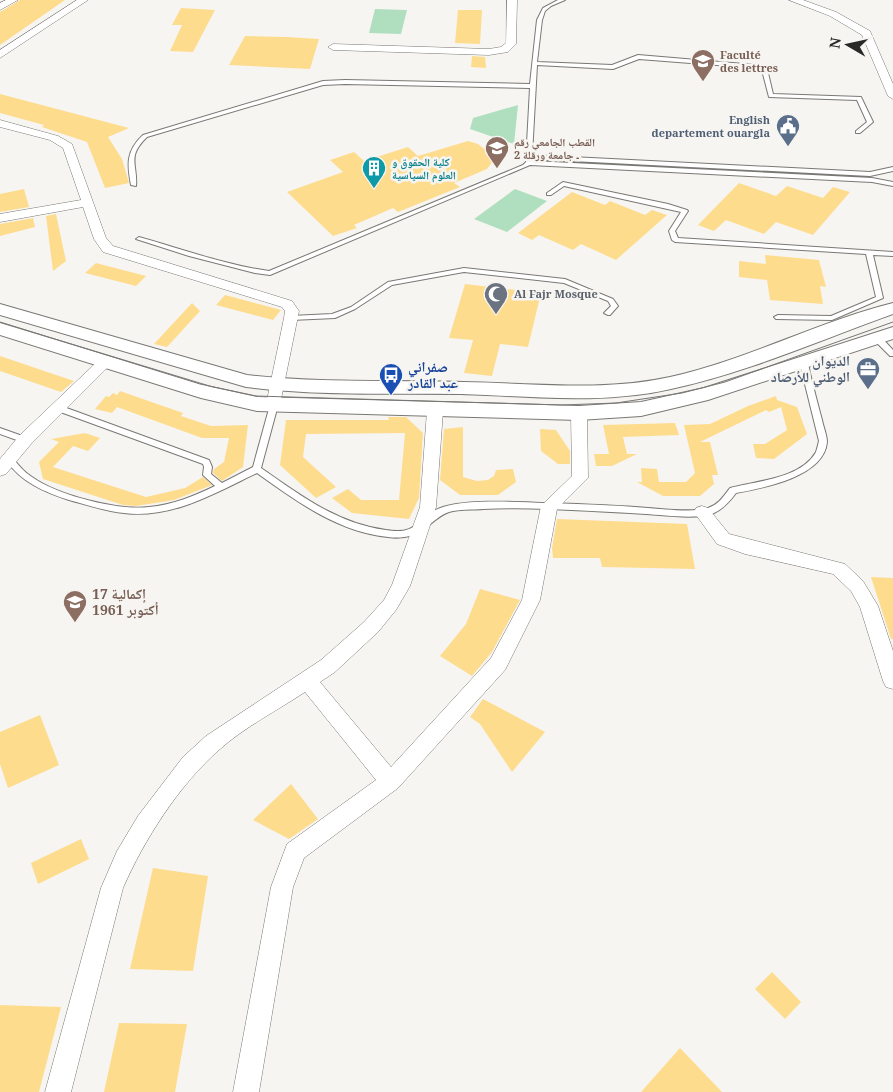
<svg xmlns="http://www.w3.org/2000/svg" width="893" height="1092" font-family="'Noto Serif','Noto Naskh Arabic',serif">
<rect width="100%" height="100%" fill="#f7f5f1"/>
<path fill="#afdfbe" d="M375,9L407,10L401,34L369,33Z
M518,105L514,144L470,129L473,118Z
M515,189L547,201L507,232L474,219Z"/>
<path fill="#fedc8e" d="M20,0H65L0,45V12Z
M181,8L215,10L193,52L170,51L182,25H172Z
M458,10H482L480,44L455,43Z
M245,36L287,37L319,39L310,69L229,65Z
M472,56L485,57L486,68L471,67Z
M0,94L129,128L108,137L122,159L129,183L105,188L87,142L42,127L44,125L0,113Z
M468,141L478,144L492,155L493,161L487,169L454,183L460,187L398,212L393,208L354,225L357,228L333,236L287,192L343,172L330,160L354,152L364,161L408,147L418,156Z
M739,183L776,196L787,186L823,198L833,187L850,192L813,235L776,222L764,234L726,220L714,231L698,225Z
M24,189L29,207L0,212V194Z
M572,192L605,205L610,201L645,215L652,210L667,215L616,260L581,244L573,250L539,235L532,240L518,233Z
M56,214L66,261L53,271L46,216Z
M33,218L35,227L0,236V224Z
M765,255L819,260L826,287L820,286L823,304L770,300L767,280L739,277V261L766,264Z
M96,263L146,276L136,286L85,273Z
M465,284L541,293L528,347L500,344L492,376L464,373L473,340L449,338Z
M225,295L281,310L273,320L216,305Z
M192,303L200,311L167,347L154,344Z
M0,356L74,381L61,392L0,371Z
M120,391L183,413L181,416L211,426L248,425L243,467L222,481L213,473L214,469L224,462L229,438H202L117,407L112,413L95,409L106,396L109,397L113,393L117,395Z
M776,396L777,400L797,407L807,434L774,459L756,458L753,444H765L787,430L781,407L769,412L766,410L700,442H710L718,475H712L714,484L700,496H663L637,482H642L641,468L657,469L659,482H686L695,473L684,425L710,424L748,406Z
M388,417H406L423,433L419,498L409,519L352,513L332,498L348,489L361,500H399L405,433L306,434L303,457L336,487L316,498L280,465L286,420H389Z
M675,423L679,435L623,437L627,454H637L612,466H596L594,454H609L603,425Z
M463,427V477L477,481L488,480L494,476L496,470L513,469L516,482L498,495H460L440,480L444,429Z
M540,429L556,430L570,451V464H558L541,451Z
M85,433L100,438L88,451L73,446L53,467L146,497L185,488L203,477L212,485L174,500L136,506L123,505L43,479L39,462L59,442L51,439Z
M557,519L687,524L695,569L602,567L600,558H553L552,548Z
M871,577L893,578V639H891Z
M480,589L520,600L492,652L472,676L440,656L466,624Z
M483,699L545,732L512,772L480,724L470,717Z
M40,715L59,765L8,788L0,764V732Z
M291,784L318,819L289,839L253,820Z
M81,839L89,859L38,884L31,863Z
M153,868L208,876L193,971L130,969Z
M772,972L801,1002L785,1019L755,989Z
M0,1005L61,1007L39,1092H0Z
M119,1023L187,1024L175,1092H104Z
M680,1048L722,1092H641Z"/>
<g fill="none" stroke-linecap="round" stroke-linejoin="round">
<g stroke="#797874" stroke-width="2">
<path id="service" d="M558,0H565L551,6L545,11L542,20L537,62L612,65L638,55L756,65L768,73L773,94L861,97L873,122L860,133H856V131L867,122L857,100L769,97L763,74L755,68L639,59L613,69L537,65L532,155L870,172L893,167V171L870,176L532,159V161L872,178L893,182V186L872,182L530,165L270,275L255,273L189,256L136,239L139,237C182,249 225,265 269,271L523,165L526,162L530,88L345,84L323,85L147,137C126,157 138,165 136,186L131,185C127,164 126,151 143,135L323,81L345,80L530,84L537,20L543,8Z
M563,182L668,204L687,210L688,211L675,231L678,238L893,252V256L873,255L883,298L832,320L776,319L774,317L778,315L831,316L876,297L866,254L675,242L672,240L669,231L681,212L564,186L551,195H547V193Z
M464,268L565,279L613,299L618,306L610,315H608L604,313L611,306L608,301L564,283L464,272L392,285L355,309L335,318L291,320L287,318L291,316L332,314L351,307L388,282Z
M874,336H880L893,350V356H890L874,340Z
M801,362H807L808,364C812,383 817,401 822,420C823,426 827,435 827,442C824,477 763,488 736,493C730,501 723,509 714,513C700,520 662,515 646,514C613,512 580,510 547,509C526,508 504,508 483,509C472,510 459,509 449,512C440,515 434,521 427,527C416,536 402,539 388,537C338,532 296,501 257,473C215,493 172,519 124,513C105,511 87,505 69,500C44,492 21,482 6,460L10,457L13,458C18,465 24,472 32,477C57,495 118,511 149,507C173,505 194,496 215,486L203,475L204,467L203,464L55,410L54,408L55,406H61L209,460L212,467L211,474L222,483L253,467L270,405L274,402L278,405L261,468C300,495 338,524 386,530C421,536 417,515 443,507C469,499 517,502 545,503C579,504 613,505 648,508C663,509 694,513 708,508C718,505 724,496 730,488C755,481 801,479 816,452C817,449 818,445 819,441L800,364Z
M0,428L28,438L29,440L25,443L0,434Z"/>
</g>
<g stroke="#797874" stroke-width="1">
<path id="minor" d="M6,0H18L0,10V3Z
M77,0H88L0,58V50Z
M507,0H517L516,44L508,52L489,55L333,50L328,47L333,44L489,49L501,47L506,43Z
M789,0H803L836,12L870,31L893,84V99L888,96L862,35L830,16Z
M0,120L58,136L72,144L106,238L113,246L292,301L299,311L279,409H269L266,405L284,318L285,311L282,307L103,252L94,239L83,207L0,222V214L81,200L63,148L50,140L0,127Z
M105,357L112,362L110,365L31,444L6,474L0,476V459L19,436L100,359Z
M435,406L440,407L443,411L436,507L410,586L396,610L378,632L335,672L320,682L391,767L491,658L522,600L541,506L572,476L571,413L574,409H584L587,413L588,478L557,509L540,600L505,670L398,788L304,858L293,887L259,1092H233L271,887L287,844L376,780L305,692C278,710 243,728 219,750C179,785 144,840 123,888L71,1092H45L101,888L117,851L138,816L183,757L206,736L321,660L364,622L384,600L392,585L420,507L427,411L430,407Z
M702,506L708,508L729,534L845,564L863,581L878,606L893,651V689L886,687L883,681L860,607L851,591L833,574L745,554L717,544L694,512L696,508Z"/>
</g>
<g stroke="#797874" stroke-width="2">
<path id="tertiary" d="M893,303V314C820,340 747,373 671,389C602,405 531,396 461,394C390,393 317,396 246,387L0,315V304L247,375C318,383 391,380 463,382C532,383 602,392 670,377C747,360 817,322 893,303Z
M0,323L211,387L257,397L579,406L641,402L704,388L893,327V339L708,400L641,416L579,420L257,411L201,398L0,335Z"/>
</g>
<use href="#service" fill="#fff" fill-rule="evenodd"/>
<use href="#minor" fill="#fff" fill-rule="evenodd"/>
<use href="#tertiary" fill="#fff" fill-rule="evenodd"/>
<path stroke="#787775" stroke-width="1" d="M0,322L200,384L256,396L562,405L616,403L682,393L725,382L893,322"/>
</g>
<defs>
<g id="university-pin" transform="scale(1.25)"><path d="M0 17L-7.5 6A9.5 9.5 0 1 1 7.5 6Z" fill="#8d6e63" stroke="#f7f5f1"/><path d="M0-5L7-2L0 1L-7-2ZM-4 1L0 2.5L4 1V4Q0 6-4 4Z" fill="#fff"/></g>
<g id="civic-pin" transform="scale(1.25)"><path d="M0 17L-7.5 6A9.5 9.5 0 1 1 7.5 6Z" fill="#5c6f8a" stroke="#f7f5f1"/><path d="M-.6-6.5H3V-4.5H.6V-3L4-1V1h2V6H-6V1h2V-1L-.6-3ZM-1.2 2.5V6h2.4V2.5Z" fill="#fff"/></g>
<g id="building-pin" transform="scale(1.25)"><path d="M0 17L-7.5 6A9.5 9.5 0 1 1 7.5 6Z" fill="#0f9aa8" stroke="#f7f5f1"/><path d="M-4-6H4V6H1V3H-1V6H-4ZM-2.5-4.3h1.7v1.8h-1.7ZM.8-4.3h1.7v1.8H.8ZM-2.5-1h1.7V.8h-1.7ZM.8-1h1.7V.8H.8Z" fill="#fff"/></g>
<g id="mosque-pin" transform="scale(1.25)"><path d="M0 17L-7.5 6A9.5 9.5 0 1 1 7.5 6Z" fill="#6b7280" stroke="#f7f5f1"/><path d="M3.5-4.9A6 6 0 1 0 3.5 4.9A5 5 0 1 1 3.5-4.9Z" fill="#fff"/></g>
<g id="office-pin" transform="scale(1.25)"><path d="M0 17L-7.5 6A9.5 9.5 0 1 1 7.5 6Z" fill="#5c6f8a" stroke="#f7f5f1"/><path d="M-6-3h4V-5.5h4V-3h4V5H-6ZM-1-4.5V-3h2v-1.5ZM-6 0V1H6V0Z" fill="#fff"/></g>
<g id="bus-pin" transform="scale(1.25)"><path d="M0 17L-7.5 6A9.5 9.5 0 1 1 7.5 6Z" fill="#1a4fb4" stroke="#f7f5f1"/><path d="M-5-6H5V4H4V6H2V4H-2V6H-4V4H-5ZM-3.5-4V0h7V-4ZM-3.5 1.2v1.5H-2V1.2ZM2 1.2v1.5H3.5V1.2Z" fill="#fff"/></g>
<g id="school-pin" transform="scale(1.25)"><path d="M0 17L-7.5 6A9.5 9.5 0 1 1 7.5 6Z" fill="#8d6e63" stroke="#f7f5f1"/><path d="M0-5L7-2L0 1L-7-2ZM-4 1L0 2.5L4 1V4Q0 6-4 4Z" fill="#fff"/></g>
</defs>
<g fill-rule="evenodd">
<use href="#university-pin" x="703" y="61"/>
<use href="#civic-pin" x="788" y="126"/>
<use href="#university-pin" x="497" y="148"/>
<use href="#building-pin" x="374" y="168"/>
<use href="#mosque-pin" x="496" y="294"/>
<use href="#office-pin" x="868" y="369"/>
<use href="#bus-pin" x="391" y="375"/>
<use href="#school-pin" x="75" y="602"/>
</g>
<g text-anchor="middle" stroke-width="5" stroke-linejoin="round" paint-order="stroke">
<g font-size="11" font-weight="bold" fill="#785e54" stroke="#f7f5f1" text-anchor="start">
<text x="720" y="59">Faculté<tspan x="720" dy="13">des lettres</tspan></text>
<text x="514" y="146">القطب الجامعي رقم<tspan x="514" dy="13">2 ـ جامعة ورقلة</tspan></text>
</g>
<g font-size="11" font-weight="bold" fill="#4e5e75" stroke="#f7f5f1" text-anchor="end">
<text x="770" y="124">English<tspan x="770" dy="13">departement ouargla</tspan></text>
</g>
<g font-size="11" font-weight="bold" fill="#0d838f" stroke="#f7f5f1" text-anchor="start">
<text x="392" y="166">كلية الحقوق و<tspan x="392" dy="13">العلوم السياسية</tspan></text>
</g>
<g font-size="11" font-weight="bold" fill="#5b616d" stroke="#f7f5f1" text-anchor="start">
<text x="514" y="298">Al Fajr Mosque</text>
</g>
<g font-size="14" font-weight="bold" fill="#4e5e75" stroke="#f7f5f1" text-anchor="end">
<text x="850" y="366">الديوان<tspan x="850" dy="16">الوطني للأرصاد</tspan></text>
</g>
<g font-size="14" font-weight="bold" fill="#164399" stroke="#f7f5f1" text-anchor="start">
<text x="408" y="372">صفراني<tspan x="408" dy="16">عبد القادر</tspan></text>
</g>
<g font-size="14" font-weight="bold" fill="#785e54" stroke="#f7f5f1" text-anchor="start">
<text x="92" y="599">إكمالية 17<tspan x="92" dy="16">أكتوبر 1961</tspan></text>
</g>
</g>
<g transform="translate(848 45) rotate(279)" stroke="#f7f5f1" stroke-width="4" paint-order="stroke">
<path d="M0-4L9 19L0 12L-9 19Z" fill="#282827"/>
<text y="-8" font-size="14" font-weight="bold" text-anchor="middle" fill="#282827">N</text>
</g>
</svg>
